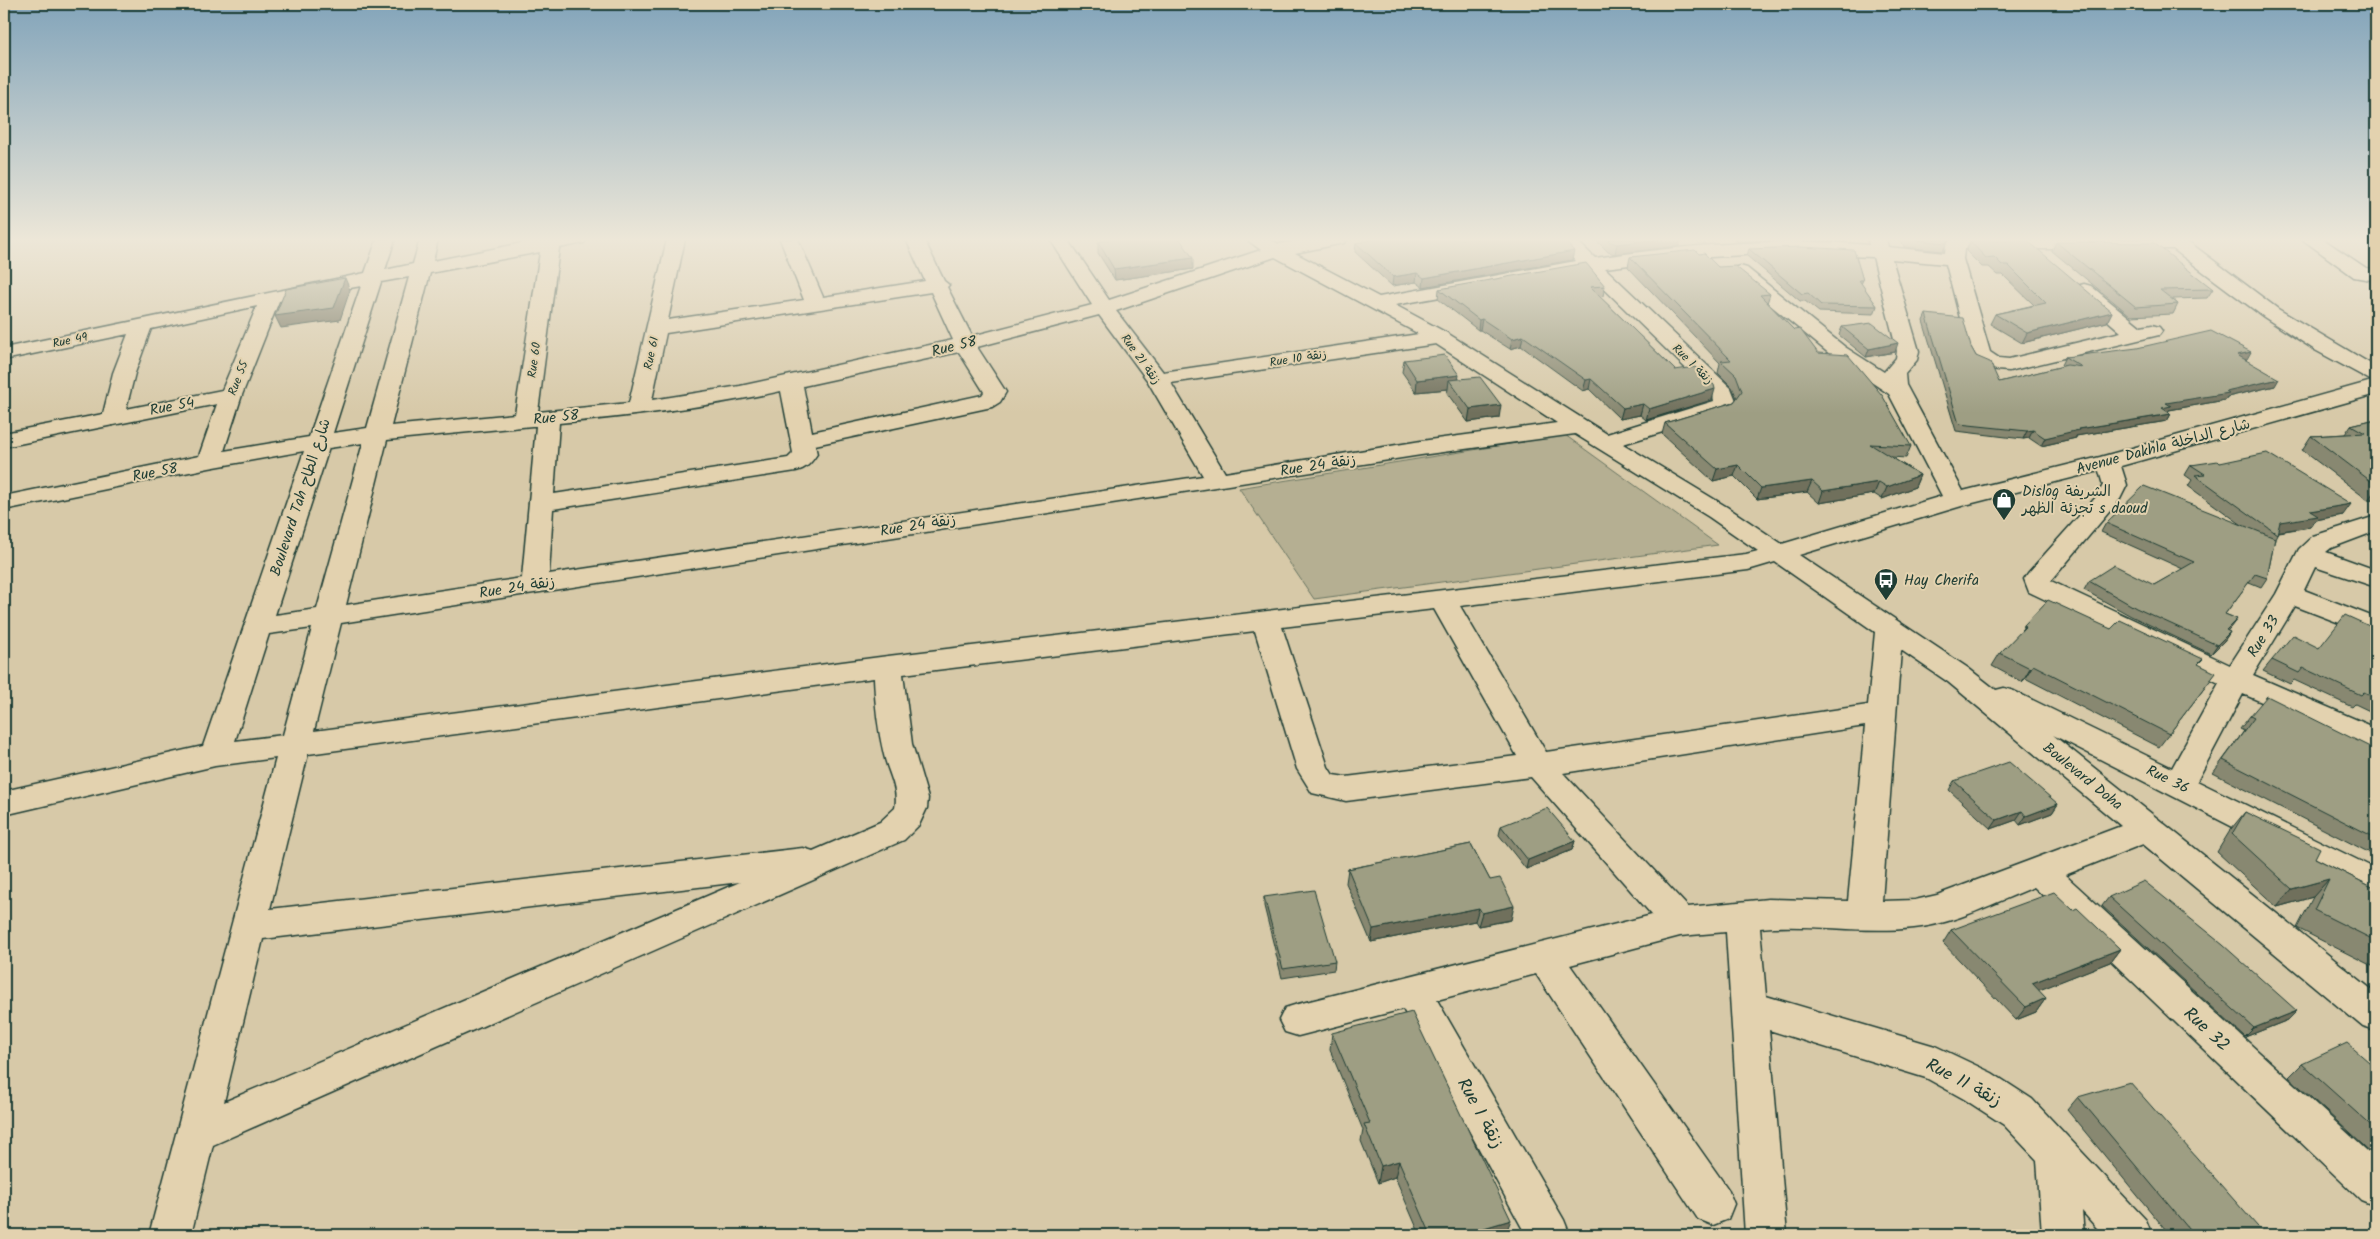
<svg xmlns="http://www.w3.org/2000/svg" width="2380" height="1239" font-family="Kalam,'Playpen Sans Arabic',sans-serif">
<rect width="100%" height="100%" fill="#d7c9a8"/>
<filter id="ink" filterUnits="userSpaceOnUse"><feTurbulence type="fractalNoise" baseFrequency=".02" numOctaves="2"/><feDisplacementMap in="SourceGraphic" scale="10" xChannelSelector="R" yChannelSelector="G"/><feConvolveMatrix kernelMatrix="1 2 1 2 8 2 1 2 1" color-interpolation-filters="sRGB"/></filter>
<g filter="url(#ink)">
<path fill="#b5af92" stroke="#6a7663" d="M1565,435L1718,545L1314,599L1239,488Z"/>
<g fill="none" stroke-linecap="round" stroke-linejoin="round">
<g stroke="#1f3d34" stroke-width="3">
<path id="minor" d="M377,239H395L385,270L413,264L420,239H438L433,261L542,239H587L584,243L559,248L538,412L629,403L667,239H685L668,320L804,300L780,239H798L823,297L925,281L906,239H924L944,281L949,285L947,287L972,336L1092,305L1050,239H1068L1109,300L1261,250L1246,239H1269L1279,244L1307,239H1347L1344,243L1295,253L1379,297L1576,261L1555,239H1575L1595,258C1686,245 1778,237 1869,245L1868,239H1886L1888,247L1945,253L1946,244L1951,239H2185L2278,309L2376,367V394L2121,466L2127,485L2120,499L2051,581L2230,665L2276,594L2299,549L2313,536L2376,516V531L2331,548L2326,552L2376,570V587L2315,567L2304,590L2376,618V637L2295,606L2253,675L2376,728V751L2243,694L2197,781L2376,869V898L2364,894L2053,735L2376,993V1031L2363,1027L2143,844L2065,875L2376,1159V1206L2361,1200L2034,887C1996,902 1955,924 1914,928C1863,934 1810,923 1760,928L1766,996L1935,1046L1992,1073L2032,1099L2146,1220L2152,1235H2103L2082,1211L2084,1235H2042L2037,1160L2004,1125L1964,1099L1926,1078L1769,1030L1787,1235H1745L1726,932L1680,936L1570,965L1728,1189L1734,1204L1728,1219L1713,1225L1698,1219L1536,974L1437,1000L1564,1220L1570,1235H1526L1403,1009L1298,1036L1285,1032L1279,1020L1285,1008L1298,1004L1652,915L1531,777L1346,801L1312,793L1297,769L1255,631L903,674L912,744L928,798L927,808L919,825L904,840L213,1145L191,1235H149L276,758L215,766L4,815V791L203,746L304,451L209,468L4,510V496L199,456L217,404L4,447V433L103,414L113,373L128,334L4,360V348L365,273ZM1964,249H2173L2264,317L2315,350L2372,381L2100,457L1963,491L1906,385L1905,374L1917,360L1919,351L1892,259L1946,264L1969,353C1980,368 1992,370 2009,371L2159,335L2162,331L2159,327L2152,325L2141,327L2091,286L2084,284L2077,286L2074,290L2077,294L2121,332L2009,359L1999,358L1990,352L1963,259ZM540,252L515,414L391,426L430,273ZM1777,253L1873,257L1897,351L1896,358L1884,372L1845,347L1747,268L1740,266L1733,268L1730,272L1831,355L1889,394L1942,496L1782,544L1727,507L1623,444L1729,412L1737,403L1731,388L1605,268L1677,259ZM1275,257L1419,334L1163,372L1116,311ZM1586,271L1713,395L1714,401L1607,434L1447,333L1395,305ZM409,277L367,428L333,433L381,282ZM361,286L309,437L224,451L242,395L279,301ZM931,292L953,340L740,386L652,400L666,333ZM257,306L222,390L126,409L135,373L151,329ZM1099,315L1147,380L1203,476L549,574L553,509L796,471C806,469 811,463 817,454L815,445L992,407L1000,402L1006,392L977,347ZM1436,344L1557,423L1421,441L1225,473L1171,383ZM959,352L984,392L982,395L812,432L803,386ZM781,391L793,453L788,458L554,494L559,423C634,416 708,407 781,391ZM532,426H536L522,578L346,605L387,440ZM1575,434L1709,517L1758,551L1746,554L888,656L314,731L341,623L1421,455ZM363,443L317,609L275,615L329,448ZM2099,471L2103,485L2097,496L2028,573L2024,579L2029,592L2219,683L2172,768L2014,691L2004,688L1996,690L1968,668L1799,555L1965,505ZM1775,562L1875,632L1868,705L1546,752L1460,606L1748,570ZM1434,609L1517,756L1346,777L1333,775L1328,767L1282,627ZM312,628L283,735L235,741L269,634ZM1901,650L1948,682L2121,826L1937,895L1915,900L1882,901ZM874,678C875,704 878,730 884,755C888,773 899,789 895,808L880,822L813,851L803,848L270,909L308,754ZM1865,726L1848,901L1768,899L1688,907L1563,773ZM740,882L224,1102L263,939Z
M2302,239H2323L2366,268L2376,269V281L2354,277Z"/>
</g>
<use href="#minor" fill="#e3d2af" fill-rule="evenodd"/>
</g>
<path fill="#888871" stroke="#1f3d34" d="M1595,239H1681L1679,246L1615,254L1608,252Z
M1734,239H1799L1738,242Z
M1799,239H1848L1847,242Z
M1901,239H1949L1947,241L1943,251L1904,247Z
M1970,241L2112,312L2107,322L2022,343L1990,324L1995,314L2034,305L2003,275H1998L1989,267H1982L1966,251Z
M1098,242L1193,269L1115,280L1098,253Z
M2056,242L2213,289L2207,298L2172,299L2178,304L2173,314L2131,316L2052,251Z
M1356,243L1572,260L1423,287L1416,282L1392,286L1355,252Z
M1749,249L1863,280L1861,284L1877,306L1874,314L1819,312L1805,301H1800L1747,256Z
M1699,254L1718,267L1770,294L1767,303L1911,446L1906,458L1891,457L1920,475L1915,487L1882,499L1874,494L1819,503L1807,492L1757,499L1734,476L1713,481L1662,434L1665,423L1734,402L1737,398L1732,387L1718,373L1720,363L1628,267L1630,257Z
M1605,286L1603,296L1600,297L1675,370L1712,400L1646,420L1640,415L1620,419L1589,389L1583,391L1521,346L1510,349L1480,330H1478L1438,299L1439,289Z
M1926,314L1971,347L1976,356L1999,382L2064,366L2061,365L2065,357L2247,359L2245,360L2275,386L2227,397L2225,400L2169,410L2168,411L2171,414L2167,421L2076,436V438L2041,446L2029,438L2023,439L1956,431L1923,321Z
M1842,327L1895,352L1866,357L1839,335Z
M1404,360L1459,379L1499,418L1468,422L1447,393L1448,389L1416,392L1402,372Z
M2376,419V498L2368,500L2302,450L2311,436L2345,434L2351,425Z
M2220,463L2343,515L2315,520L2310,527L2278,532L2275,538L2267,578L2261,587L2249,582L2225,614L2237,619L2227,631L2230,632L2224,641L2211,654L2131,616L2084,590L2089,581L2154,585L2183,569L2101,532L2106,523L2242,525L2188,486L2192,480L2185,475L2191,465Z
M2024,625L2111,629L2199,665L2206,686L2159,747L2025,678L2022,682L1992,666L2000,653L2021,632Z
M2376,629V714L2355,704L2352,707L2294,680L2290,684L2263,671L2272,660L2319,648Z
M2250,716L2376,750V856L2213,773L2244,731L2240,729Z
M1954,781L2058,804L2052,813L2020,825L2016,820L1991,829L1949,790Z
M2245,812L2315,858L2376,889V968L2297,928L2313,897L2277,907L2217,852L2231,829Z
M1501,826L1575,841L1572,850L1526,869L1499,835Z
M1471,844L1511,920L1478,926L1475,921L1371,942L1346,883L1348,869Z
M1264,897L1335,961L1334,970L1282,978L1264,906Z
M2109,897L2288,1020L2245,1037L2102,906Z
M2073,910L2120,949L2110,962L2038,990L2046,998L2036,1012L2016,1020L1943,943L1951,930Z
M1332,1033L1505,1235H1420L1395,1177L1378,1183L1361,1141L1363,1130L1330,1050Z
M2302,1064L2376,1068V1157L2289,1077Z
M2078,1097L2265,1235H2170L2067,1110Z"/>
<path fill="#6f6f5c" stroke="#1f3d34" d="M1661,239H1681L1679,246L1615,254L1617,244Z
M1574,251L1572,260L1423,287L1424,278Z
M1193,258V269L1115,280L1114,269Z
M1417,273L1416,282L1392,286L1393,277Z
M345,278L350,290L340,320L281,328L275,316Z
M2112,312L2107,322L2022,343L2027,333Z
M1482,319L1480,330H1478L1479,320Z
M1523,336L1521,346L1510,349L1512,339Z
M1898,343L1895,352L1866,357L1869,349Z
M2251,352L2247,359L2232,363L2237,355Z
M1459,375L1457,387L1449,380L1448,389L1416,392L1417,380Z
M1591,379L1589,389L1583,391L1586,380Z
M2279,379L2275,386L2227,397L2225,400L2169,410L2167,414L2162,408L2166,403Z
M1715,389L1712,400L1646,420L1649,409Z
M1643,404L1640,415L1620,419L1623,408Z
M1501,405L1499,418L1468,422L1470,409Z
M2171,414L2167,421L2076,436V438L2041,446L2045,438L2078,429Z
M2033,430L2029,438L2023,439L2027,431Z
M1738,465L1734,476L1713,481L1717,469Z
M1920,475L1915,487L1882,499L1887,487Z
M1812,481L1807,492L1757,499L1761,488Z
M1879,482L1874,494L1819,503L1823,491Z
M2376,489V498L2368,500Z
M2351,504L2343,515L2315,520L2310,527L2274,532L2280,522L2310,511Z
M2237,619L2230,628L2220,639L2226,630Z
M2230,632L2224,641L2211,654L2217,645Z
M2033,665L2025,678L2022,682L2030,668Z
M2058,804L2052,813L2020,825L2026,816Z
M2022,811L2016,820L1991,829L1997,820Z
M1575,841L1572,850L1526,869L1528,860Z
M2329,879L2313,897L2277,907L2292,889Z
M1514,906L1511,920L1478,926L1482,913Z
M1479,908L1475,921L1371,942L1373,929Z
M2120,949L2110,962L2022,997L2032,983Z
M2046,998L2036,1012L2016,1020L2026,1007Z
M2297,1011L2288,1020L2245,1037L2254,1028Z
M1399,1161L1395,1177L1378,1183L1381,1166Z
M1511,1220L1505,1235H1460Z"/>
<path fill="#9e9e83" stroke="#1f3d34" d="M1119,239H1180L1193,258L1114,269L1098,242Z
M1379,239H1563L1574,251L1424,278L1417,273L1393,277L1356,243Z
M1607,239H1661L1617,244L1610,242Z
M1907,239H1947L1946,243Z
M1970,241H2028L2112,312L2027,333L1995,314L2046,303L2008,265H2002L1994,257L1986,258Z
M2056,242L2154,243L2213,289L2160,290L2178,304L2136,307Z
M1801,247L1854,250L1863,280H1859L1877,306L1821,305L1808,293L1802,294L1749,249Z
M1695,250L1699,254L1704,253L1718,267L1735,266L1770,294L1760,295L1794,330L1800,329L1818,353L1848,355L1882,395L1911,446L1870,444L1920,475L1887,487L1879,482L1823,491L1812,481L1761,488L1738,465L1717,469L1665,423L1734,402L1742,391L1736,375L1721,361L1731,360L1630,257Z
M1586,263L1605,286L1590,287L1675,370L1695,367L1714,385L1715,389L1649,409L1643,404L1623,408L1591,379L1586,380L1523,336L1512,339L1482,319L1479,320L1439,289Z
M345,278L334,308L275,316L286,289Z
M1926,314L1963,318L1971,347L1976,356L1990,362L1999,382L2067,365L2082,367L2065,357L2137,348L2211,331L2251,352L2237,355L2279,379L2226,391L2229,393L2166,403L2171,406L2162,408L2171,414L2078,429L2079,430L2045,438L2033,430L2027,431L1959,424Z
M1872,323L1898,343L1869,349L1842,327Z
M1445,355L1459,375L1417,380L1404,360Z
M1480,377L1501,405L1470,409L1449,380Z
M2376,419V485L2311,436L2365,433L2351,425Z
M2267,453L2351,504L2310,511L2318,516L2280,522L2277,534L2195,475L2205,474L2191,465L2218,461L2220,463Z
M2144,486L2275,538L2267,578L2255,574L2225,614L2237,619L2226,630L2230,632L2217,645L2136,608L2089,581L2114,565L2154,585L2194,562L2106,523Z
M2048,600L2111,629L2120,620L2203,659L2198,664L2216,673L2169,734L2033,665L2030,668L2000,653L2026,626L2024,625Z
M2345,615L2376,629V698L2364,692L2361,695L2303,668L2299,673L2272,660L2293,635L2319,648Z
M2267,696L2376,750V838L2223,760L2254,718L2250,716Z
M2009,762L2058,804L2026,816L2022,811L1997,820L1954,781Z
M1547,808L1575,841L1528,860L1501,826Z
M2245,812L2320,848L2315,858L2376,889V941L2314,910L2329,879L2292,889L2232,834Z
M1471,844L1490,880L1500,878L1514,906L1482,913L1479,908L1373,929L1348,869Z
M2144,881L2223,945L2297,1011L2254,1028L2109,897Z
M1314,890L1335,961L1283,969L1264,897Z
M2054,892L2073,910L2077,908L2120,949L2032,983L2046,998L2026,1007L1951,930Z
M1412,1012L1511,1220L1460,1235H1431L1399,1161L1381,1166L1364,1124L1370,1123L1332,1033Z
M2347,1043L2376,1068V1130L2302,1064Z
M2130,1082L2265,1235H2194L2078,1097Z"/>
</g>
<linearGradient id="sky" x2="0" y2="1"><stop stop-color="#82a4ba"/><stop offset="0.58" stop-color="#ede7d8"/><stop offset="1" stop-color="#ede7d8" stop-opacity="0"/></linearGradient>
<rect width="2380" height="413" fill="url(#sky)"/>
<defs>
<g id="shop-pin" transform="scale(1.25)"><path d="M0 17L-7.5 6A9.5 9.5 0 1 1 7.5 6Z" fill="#1f3d34" stroke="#e3d2af"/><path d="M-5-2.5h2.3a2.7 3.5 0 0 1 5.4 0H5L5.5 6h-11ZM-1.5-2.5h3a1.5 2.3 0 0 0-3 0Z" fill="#fff"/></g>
<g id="bus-pin" transform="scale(1.25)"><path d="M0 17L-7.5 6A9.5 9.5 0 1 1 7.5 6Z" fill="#1f3d34" stroke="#e3d2af"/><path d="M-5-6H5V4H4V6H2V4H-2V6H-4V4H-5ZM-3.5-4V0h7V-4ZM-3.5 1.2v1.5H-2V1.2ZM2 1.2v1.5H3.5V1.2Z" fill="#fff"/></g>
</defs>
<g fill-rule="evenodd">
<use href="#shop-pin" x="2004" y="500"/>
<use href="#bus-pin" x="1886" y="580"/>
</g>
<g text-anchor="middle" stroke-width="4" stroke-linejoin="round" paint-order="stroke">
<g font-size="12" fill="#1f3d34" stroke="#e3d2af">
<text transform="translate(70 340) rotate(-12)" y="4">Rue 49</text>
<text transform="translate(651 353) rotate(-78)" y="4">Rue 61</text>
<text transform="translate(1298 358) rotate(-9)" y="4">Rue 10 زنقة</text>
<text transform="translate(1141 359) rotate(54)" y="4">Rue 21 زنقة</text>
<text transform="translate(534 360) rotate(-82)" y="4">Rue 60</text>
<text transform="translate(1693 364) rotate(44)" y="4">Rue 1 زنقة</text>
<text transform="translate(238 378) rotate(-69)" y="4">Rue 55</text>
</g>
<g font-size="15" fill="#1f3d34" stroke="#e3d2af">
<text transform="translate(954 346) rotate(-14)" y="5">Rue 58</text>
<text transform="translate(172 406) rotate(-11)" y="5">Rue 54</text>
<text transform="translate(556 417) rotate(-6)" y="5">Rue 58</text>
<text transform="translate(2163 446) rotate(-15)" y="5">Avenue Dakhla شارع الداخلة</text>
<text transform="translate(1318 465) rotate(-9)" y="5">Rue 24 زنقة</text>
<text transform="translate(155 472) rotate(-11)" y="5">Rue 58</text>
<text transform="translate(300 497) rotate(-72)" y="5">Boulevard Tah شارع الطاح</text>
<text transform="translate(918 525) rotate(-9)" y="5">Rue 24 زنقة</text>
<text transform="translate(517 587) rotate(-9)" y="5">Rue 24 زنقة</text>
<text transform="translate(2263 636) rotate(-58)" y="5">Rue 33</text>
<text transform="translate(2083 776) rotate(39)" y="5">Boulevard Doha</text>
<text transform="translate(2168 779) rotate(26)" y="5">Rue 36</text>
</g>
<g font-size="15" fill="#1f3d34" stroke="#e3d2af" text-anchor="start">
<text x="2022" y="496">Dislog الشريفة<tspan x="2022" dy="17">تجزئة الظهر s daoud</tspan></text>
<text x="1904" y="585">Hay Cherifa</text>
</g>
<g font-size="18" fill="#1f3d34" stroke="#e3d2af">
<text transform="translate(2207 1029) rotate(43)" y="6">Rue 32</text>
<text transform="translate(1964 1082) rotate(28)" y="6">Rue 11 زنقة</text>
<text transform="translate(1481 1113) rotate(61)" y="6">Rue 1 زنقة</text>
</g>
</g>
<rect width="2380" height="1239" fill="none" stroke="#e3d2af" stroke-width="20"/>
<rect x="10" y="10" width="2360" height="1219" fill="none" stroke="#1f3d34" stroke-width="2" filter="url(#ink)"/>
</svg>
